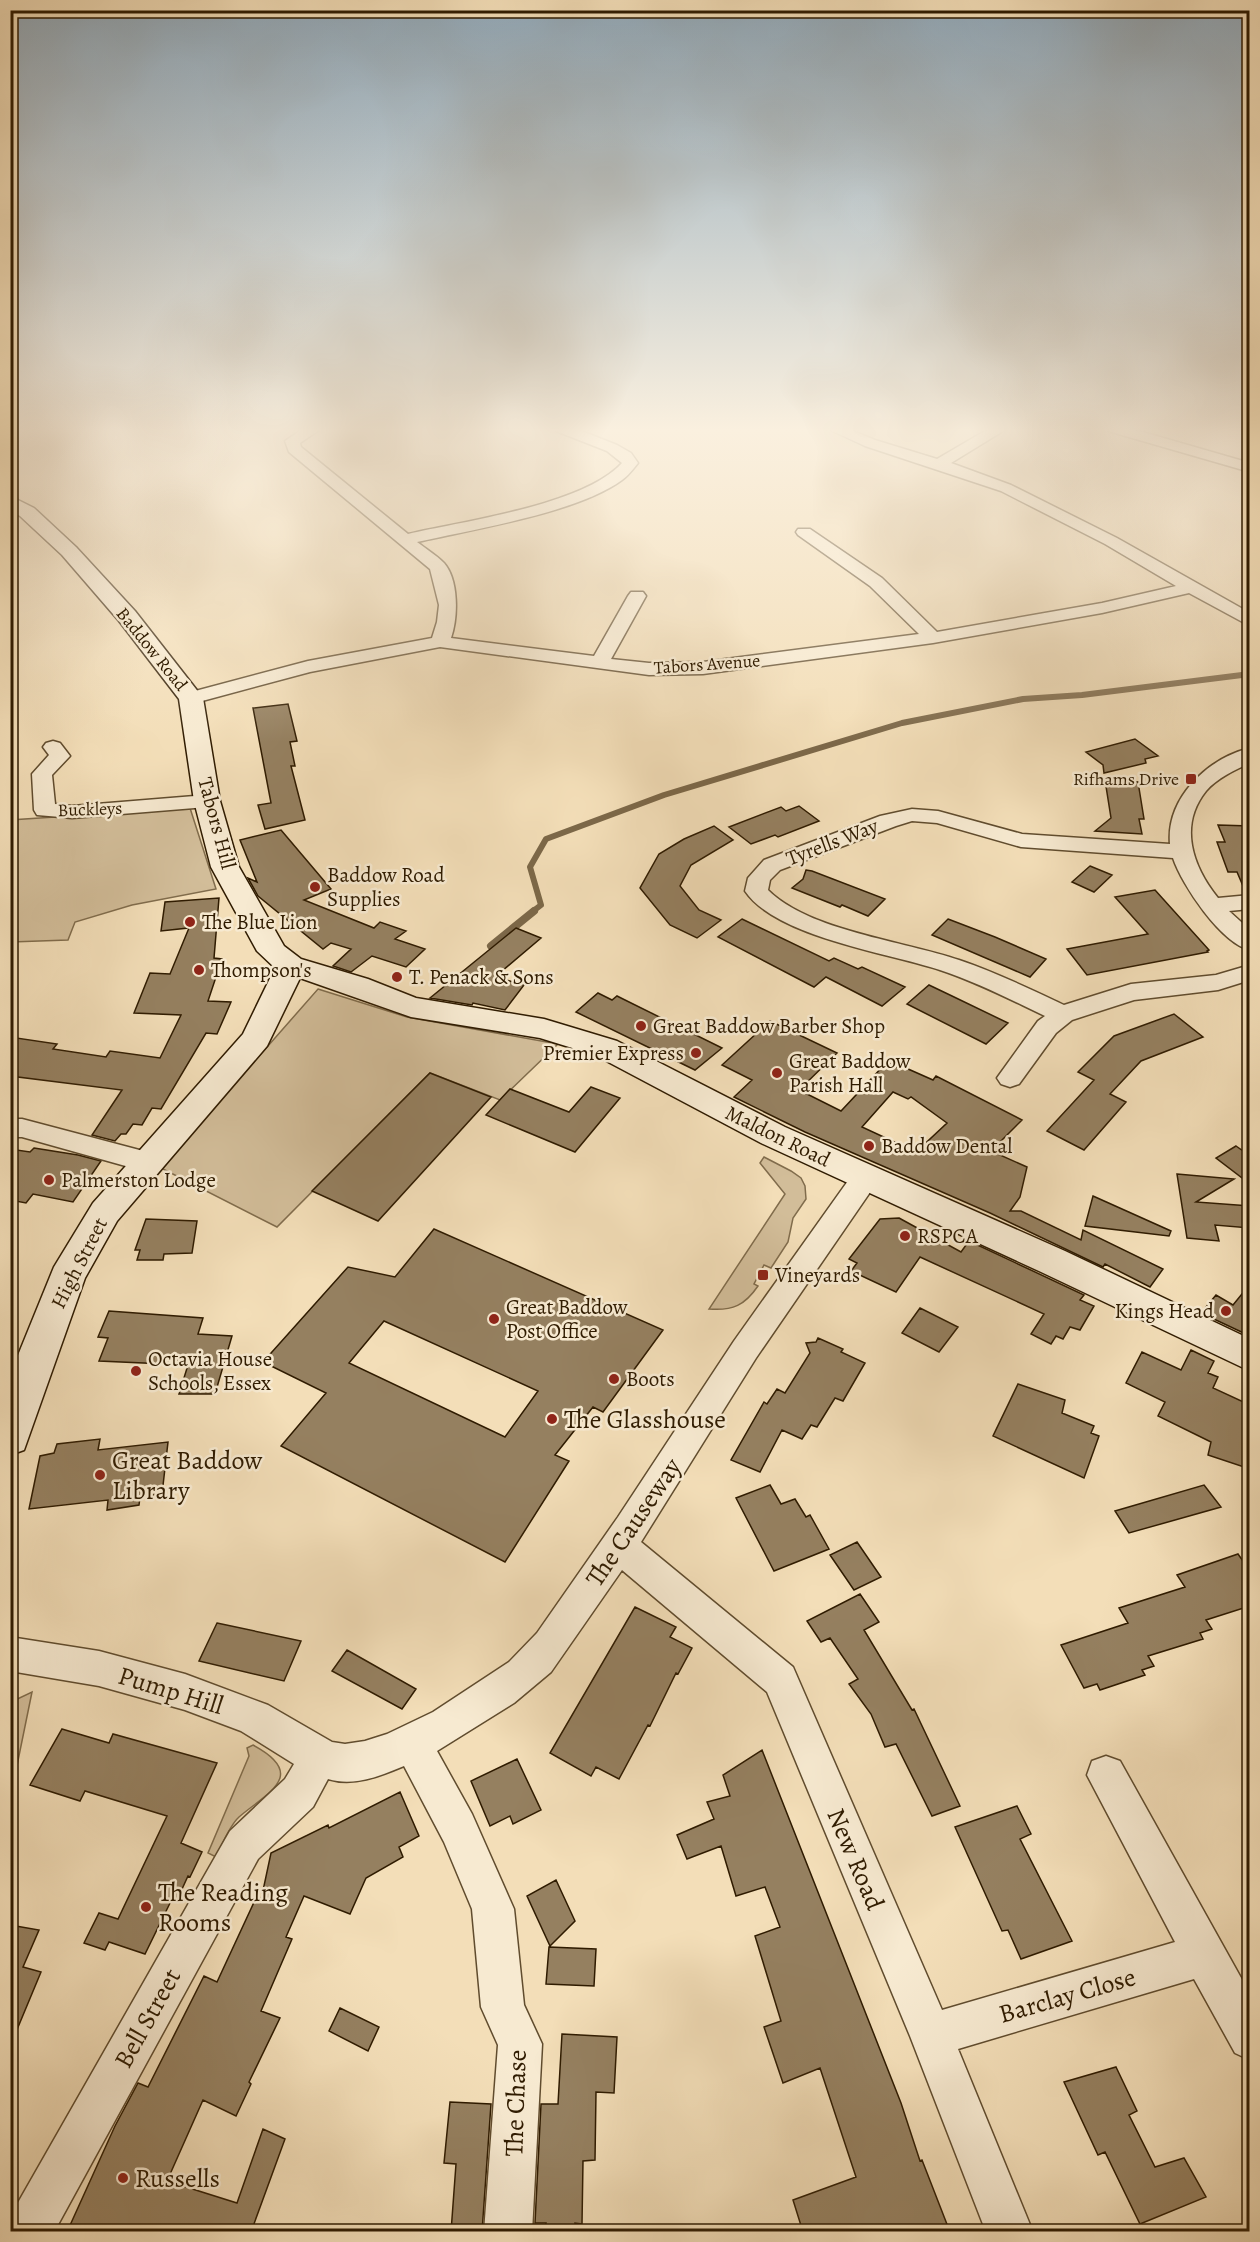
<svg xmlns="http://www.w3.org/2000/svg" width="1260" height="2242" font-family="Alegreya,serif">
<rect width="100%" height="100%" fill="#f3deb8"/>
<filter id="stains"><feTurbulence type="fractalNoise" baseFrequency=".00333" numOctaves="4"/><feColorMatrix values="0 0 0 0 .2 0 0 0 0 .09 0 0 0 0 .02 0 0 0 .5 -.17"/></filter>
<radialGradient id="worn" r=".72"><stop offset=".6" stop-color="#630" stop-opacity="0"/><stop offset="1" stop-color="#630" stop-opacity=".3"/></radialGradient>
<path fill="#d2bd99" stroke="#806c4c" stroke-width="1.5" d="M190,808L216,889L132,905L75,922L68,940L11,942L10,820Z
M318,989L407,1017L558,1044L500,1100L430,1073L277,1227L161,1168Z
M764,1157L791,1171L801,1178L805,1186L806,1199L793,1218L788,1242L771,1268L764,1265L754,1284L758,1286C745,1305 733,1311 709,1309L785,1194L760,1163Z
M32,1692L11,1795V1702Z
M253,1745C309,1775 267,1793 239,1817C229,1826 222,1845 216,1857L208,1853L249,1756L247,1748Z"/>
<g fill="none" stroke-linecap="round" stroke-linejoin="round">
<path stroke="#7c6849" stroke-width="6" d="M532,912L541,905L530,867L546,839L664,795L902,723L1023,699L1082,695L1250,674"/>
<path stroke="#7c6849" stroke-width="8" d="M491,946L534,911"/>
</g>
<path fill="#958060" stroke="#2f1b00" stroke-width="1.5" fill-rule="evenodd" d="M288,704L297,741L290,742L295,766H291L305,820L265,829L258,805L271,803L253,708Z
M1135,739L1158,756L1145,759L1146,763L1104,773L1103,765L1086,752Z
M1105,780L1138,782L1144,819H1139L1142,834L1095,831L1111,818Z
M799,806L819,821L778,837L775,835L751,844L729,827L781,807L786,811Z
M1218,825L1250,826V893H1246L1237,872H1228L1217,842H1225Z
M714,826L733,840L691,865L680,886L699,910L721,920L697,938L670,925L640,888L659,854L684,839Z
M281,830L331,889L304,900L374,928L380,922L406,931L395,939L425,949L406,967L372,956L351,972L333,966L351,949L331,943L323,949L258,896L248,878L257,882L240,840Z
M1090,866L1112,875L1094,892L1072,882Z
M806,870L812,871L885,899L868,916L842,905L840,907L792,888L803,879Z
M1155,890L1209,950L1207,951L1208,952L1087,975L1067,949L1148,934L1115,897Z
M219,898L214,958L222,959L208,1001L231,1002L217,1034L206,1033L161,1109L152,1108L142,1125L133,1124L126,1134H121L115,1141L92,1135L122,1090L10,1076V1037L57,1044L53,1049L106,1057L110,1051L160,1058L181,1015L134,1013L150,973L170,974L189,928L161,931L165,902Z
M742,919L829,961L834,958L858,969L862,967L905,987L882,1006L826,977L814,987L718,937Z
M948,919L995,937L1046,959L1030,977L932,935Z
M516,928L541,938L495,977L524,985L505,1010L473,1003L472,1005L430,998Z
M929,985L952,996L1008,1023L986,1044L907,1004Z
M598,993L612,1000L617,996L623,999L722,1048L695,1070L576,1012Z
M1174,1014L1203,1037L1141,1061L1110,1094L1126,1102L1084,1150L1047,1131L1094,1080L1078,1072L1114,1036Z
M770,1021L837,1053L799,1090L841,1111L887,1062L897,1067L899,1065L933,1080L936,1076L1022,1120L991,1151L1027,1167L1020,1197L1010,1211H1021L1081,1240L1083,1230L1163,1269L1150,1287L1105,1264L1103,1267L990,1213L805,1132L734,1097L752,1080L722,1065ZM893,1092L908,1099L911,1097L947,1123L916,1152L862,1127Z
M430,1073L491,1097L378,1221L312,1191Z
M591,1087L620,1098L575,1152L486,1115L510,1089L569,1112Z
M1236,1146L1250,1156V1184L1216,1158Z
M34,1148L78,1155L101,1161L73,1202L33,1194L26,1203L10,1200V1149L30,1152Z
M1177,1174L1234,1179L1196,1202L1250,1206V1228L1215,1225L1219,1241L1187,1238Z
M1093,1196L1171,1231L1169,1236L1085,1226Z
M899,1218L961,1252L969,1241L1084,1295L1080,1300L1094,1306L1080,1330L1070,1327L1063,1339L1056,1336L1051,1344L1031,1334L1044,1314L920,1257L896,1292L851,1271L857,1263L849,1259L880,1219Z
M146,1219L197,1221L192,1253L164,1254L163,1260H137L140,1250H135Z
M434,1229L663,1330L603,1412L593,1407L555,1455L569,1461L505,1562L281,1446L326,1393L263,1362L348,1267L395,1277ZM384,1321L538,1391L505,1437L349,1363Z
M1250,1284V1336L1201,1313L1216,1295L1233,1305Z
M920,1308L958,1327L939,1352L902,1333Z
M109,1311L203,1318L198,1334L232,1336L215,1394H179L188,1365L99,1361L108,1338L98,1337Z
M818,1338L843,1349L841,1352L865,1363L843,1401L835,1398L817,1427L811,1425L802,1439L782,1430L760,1472L731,1460L764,1402L767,1404L777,1389L785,1393L810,1353L806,1343L816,1342Z
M1191,1350L1214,1361L1208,1373L1218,1377L1213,1388L1250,1405V1469L1208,1455L1211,1442L1158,1416L1165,1402L1126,1383L1142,1352L1181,1370Z
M1018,1384L1065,1400L1062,1413L1094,1426L1091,1433L1099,1436L1084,1478L993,1436Z
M100,1439L98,1450L168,1442L162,1494L140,1497L139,1505L107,1510L108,1500L29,1509L40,1456L54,1453L57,1444Z
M770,1485L781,1504L795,1499L806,1517L810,1515L829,1549L774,1571L736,1498Z
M1204,1485L1221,1507L1129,1533L1115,1511Z
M857,1542L881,1577L854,1590L830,1555Z
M1238,1554L1250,1571V1606L1206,1620L1212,1629L1200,1633L1203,1639L1148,1656L1154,1666L1142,1670L1145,1675L1100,1690L1097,1684L1084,1688L1061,1645L1128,1623L1119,1608L1185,1587L1177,1575Z
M860,1594L879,1622L864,1630L912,1710L914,1709L960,1806L932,1816L896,1744L885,1747L871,1714L849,1684L858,1679L830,1638L821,1642L807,1621Z
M635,1607L676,1627L670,1637L692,1648L678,1674L676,1673L650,1726L648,1725L619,1779L596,1767L591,1776L550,1753Z
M217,1623L301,1641L284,1681L199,1661Z
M347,1650L416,1689L402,1709L332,1671Z
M62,1729L109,1743L113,1734L217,1763L181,1843L202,1852L190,1877L188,1876L177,1900L172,1899L145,1954L109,1942L105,1950L84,1943L99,1913L118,1919L167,1816L85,1791L80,1801L30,1785Z
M762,1750L901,2103L920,2161L922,2160L950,2232H803L793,2200L856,2177L820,2068L783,2083L764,2027L781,2021L755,1936L780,1927L765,1887L736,1896L721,1846L687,1859L677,1835L714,1819L707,1802L730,1796L723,1775Z
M517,1759L541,1810L513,1824L510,1816L490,1826L471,1781Z
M400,1792L419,1836L399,1847L403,1857L366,1878L350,1914L304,1896L286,1937L292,1939L261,2011L280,2018L249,2082L251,2084L236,2116L203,2100L167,2181L237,2203L263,2129L285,2139L251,2232H67L115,2126L138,2083L148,2087L204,1976L217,1982L256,1898L261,1900L271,1853L328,1825L329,1828Z
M1017,1806L1031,1834L1020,1839L1072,1941L1021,1959L1008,1930L1002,1931L955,1827Z
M556,1880L575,1921L550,1946L527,1896Z
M10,1925L39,1930L23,1967L41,1972L11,2044Z
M549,1947L596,1949L594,1986L546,1984Z
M340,2008L379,2027L368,2051L329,2031Z
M562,2034L617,2037L614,2093L596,2092L595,2160L583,2161L582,2224L575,2223V2232H545L546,2223H535L541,2104H558Z
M1116,2067L1137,2111L1129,2115L1155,2167L1184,2158L1206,2197L1140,2224L1105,2152L1098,2155L1064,2082Z
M450,2102L491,2104L482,2232H451L456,2164L444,2163Z"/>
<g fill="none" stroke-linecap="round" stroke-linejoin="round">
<g stroke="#604c2e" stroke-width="3">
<path id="street" d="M304,428H322L300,443L301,447L408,534C464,521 584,505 622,463L607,451L556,431L554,428H574L617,445L631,453L638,463C633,469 628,476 622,480C577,513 474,529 417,542C426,549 436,555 444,563C459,580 458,618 451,638L594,656L628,596L631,592H643L646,596L611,659L649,663L703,662L919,634L870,586L798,535L796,532L798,529H810L882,578L937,632L1102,603L1176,586L1105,544L1001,491L865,446L826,428H846L875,440L937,459L990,428H1008L951,463L1011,485L1117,538L1250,613V626L1189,593L1102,613L933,643L703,674L649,675L440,647L310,672L191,704L184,702L181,698L184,694L308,661L432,638L437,622L439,605L430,569L289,452L285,441Z
M1106,428H1129L1250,463V472L1108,431Z
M53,741L60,743L70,756L52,775L55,804L72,806L207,795L214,797L218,801L214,805L207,807L72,818L37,815L34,810L32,774L49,755L43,747L46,743Z
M1250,748V763C1235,770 1217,778 1206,791C1178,826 1193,867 1218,898L1250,895V909L1229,911L1250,930V950C1221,943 1182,885 1173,858L1021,847L937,823L912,821L896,826L780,870L770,880L768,890C809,931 904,941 959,960C995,972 1030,989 1064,1005L1131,984L1216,975L1250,965V980L1218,990L1134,1000L1072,1020L1056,1033L1019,1084L1010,1087L1001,1084L997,1078L1038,1021L1045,1016C1011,1000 977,982 940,970C888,953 776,937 745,891L748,878L764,860L880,816L912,809L938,811L1022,834L1170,844C1166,799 1206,759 1250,748Z
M10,1119H22L147,1152L157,1155L161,1162L157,1169L147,1172L22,1137H10Z
M865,1168L875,1171L879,1178L875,1185L756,1358L641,1542L793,1667L942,2010L1175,1942L1087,1775L1092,1761L1106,1756L1120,1761L1250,1994V2060L1235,2053L1194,1979L958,2049L1033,2232H986L910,2036L767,1692L622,1570L551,1672L514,1703L437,1751L472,1814L514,1909L524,2005L542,2044L532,2232H484L498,2045L481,2007L472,1909L444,1842L404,1766C380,1776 354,1787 328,1779L313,1807L258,1859L54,2232H10L11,2215L230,1831L285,1779L294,1764L241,1731L185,1710L99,1686L10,1671V1637L99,1651L185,1674L268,1705L332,1742L345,1744L365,1741L387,1734L433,1712L509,1662L537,1633L618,1517L734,1341L855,1171Z"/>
</g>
<g stroke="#2f1b00" stroke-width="3">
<path id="secondary" d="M10,496L34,508L76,547L135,611L203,698L220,801L239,867L284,946L301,959L368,979L416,998L544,1019L617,1041L785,1127L1065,1251L1250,1339V1371L1039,1271L761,1143L595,1055L540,1038L411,1017L300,978L267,1046L117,1221L85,1278L24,1450L10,1455V1375L54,1267L93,1203L243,1034L275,968L257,951L211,867L194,801L179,699L119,621L62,555L20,516L10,510Z"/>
</g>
<use href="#street" fill="#f7ead1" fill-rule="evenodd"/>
<use href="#secondary" fill="#f7ead1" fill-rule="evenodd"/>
</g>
<linearGradient id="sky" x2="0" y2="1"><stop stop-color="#91aabc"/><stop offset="0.58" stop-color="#faf0df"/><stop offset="1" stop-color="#faf0df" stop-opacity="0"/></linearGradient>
<rect width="1260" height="742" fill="url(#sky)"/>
<g fill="#8f2418" stroke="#f7ead1" stroke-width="2">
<rect x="1185" y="773" width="12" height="12" rx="3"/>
<circle cx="315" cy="887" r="6"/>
<circle cx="190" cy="922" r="6"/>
<circle cx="199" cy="970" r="6"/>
<circle cx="397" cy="977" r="6"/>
<circle cx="641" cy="1026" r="6"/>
<circle cx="696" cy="1053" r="6"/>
<circle cx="777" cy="1073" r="6"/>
<circle cx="869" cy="1146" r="6"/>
<circle cx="49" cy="1180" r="6"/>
<circle cx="905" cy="1236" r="6"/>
<rect x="757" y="1269" width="12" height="12" rx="3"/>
<circle cx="1226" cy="1311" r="6"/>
<circle cx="494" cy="1319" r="6"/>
<circle cx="136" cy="1371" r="6"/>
<circle cx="614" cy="1379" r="6"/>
<circle cx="552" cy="1419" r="6"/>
<circle cx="100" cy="1475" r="6"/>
<circle cx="146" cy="1907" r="6"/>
<circle cx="123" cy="2178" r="6"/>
</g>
<g text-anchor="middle" stroke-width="5" stroke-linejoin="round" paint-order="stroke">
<g font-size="18" fill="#2f1b00" stroke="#f7ead1">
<text transform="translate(152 649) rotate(51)" y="6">Baddow Road</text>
<text transform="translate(707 664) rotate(-4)" y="6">Tabors Avenue</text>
<text transform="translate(90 809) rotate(-2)" y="6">Buckleys</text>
</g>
<g font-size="18" fill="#2f1b00" stroke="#f7ead1" text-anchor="end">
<text x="1179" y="785">Rifhams Drive</text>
</g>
<g font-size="21" fill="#2f1b00" stroke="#f7ead1">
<text transform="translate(217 823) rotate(75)" y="7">Tabors Hill</text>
<text transform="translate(832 842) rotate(-21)" y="7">Tyrells Way</text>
<text transform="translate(778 1136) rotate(26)" y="7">Maldon Road</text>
<text transform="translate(79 1263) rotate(-63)" y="7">High Street</text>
</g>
<g font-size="21" fill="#2f1b00" stroke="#f7ead1" text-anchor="start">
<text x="327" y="882">Baddow Road<tspan x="327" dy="24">Supplies</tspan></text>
<text x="202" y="929">The Blue Lion</text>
<text x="211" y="977">Thompson's</text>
<text x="409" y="984">T. Penack &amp; Sons</text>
<text x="653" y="1033">Great Baddow Barber Shop</text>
<text x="684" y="1060" text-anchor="end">Premier Express</text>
<text x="789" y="1068">Great Baddow<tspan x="789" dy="24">Parish Hall</tspan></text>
<text x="881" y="1153">Baddow Dental</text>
<text x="61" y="1187">Palmerston Lodge</text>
<text x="917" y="1243">RSPCA</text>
<text x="775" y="1282">Vineyards</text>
<text x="506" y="1314">Great Baddow<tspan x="506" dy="24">Post Office</tspan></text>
<text x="1214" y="1318" text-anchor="end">Kings Head</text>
<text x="148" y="1366">Octavia House<tspan x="148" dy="24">Schools, Essex</tspan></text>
<text x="626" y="1386">Boots</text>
</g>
<g font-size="26" fill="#2f1b00" stroke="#f7ead1" text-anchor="start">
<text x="564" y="1428">The Glasshouse</text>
<text x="112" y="1469">Great Baddow<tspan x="112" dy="30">Library</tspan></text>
<text x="158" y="1901">The Reading<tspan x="158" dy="30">Rooms</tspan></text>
<text x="135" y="2187">Russells</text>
</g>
<g font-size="26" fill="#2f1b00" stroke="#f7ead1">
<text transform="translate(633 1522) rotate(-56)" y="9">The Causeway</text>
<text transform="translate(171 1690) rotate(17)" y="9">Pump Hill</text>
<text transform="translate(856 1859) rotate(67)" y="9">New Road</text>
<text transform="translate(1067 1995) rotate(-16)" y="9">Barclay Close</text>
<text transform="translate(147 2018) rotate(-61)" y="9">Bell Street</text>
<text transform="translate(515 2103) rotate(-88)" y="9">The Chase</text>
</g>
</g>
<rect width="1260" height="2242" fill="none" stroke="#f3deb8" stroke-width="36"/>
<rect x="12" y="12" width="1236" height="2218" fill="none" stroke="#2f1b00" stroke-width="3"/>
<rect x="18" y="18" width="1224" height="2206" fill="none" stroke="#2f1b00" stroke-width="1.5"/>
<rect width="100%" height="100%" filter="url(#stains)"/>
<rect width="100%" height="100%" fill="url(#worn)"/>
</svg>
